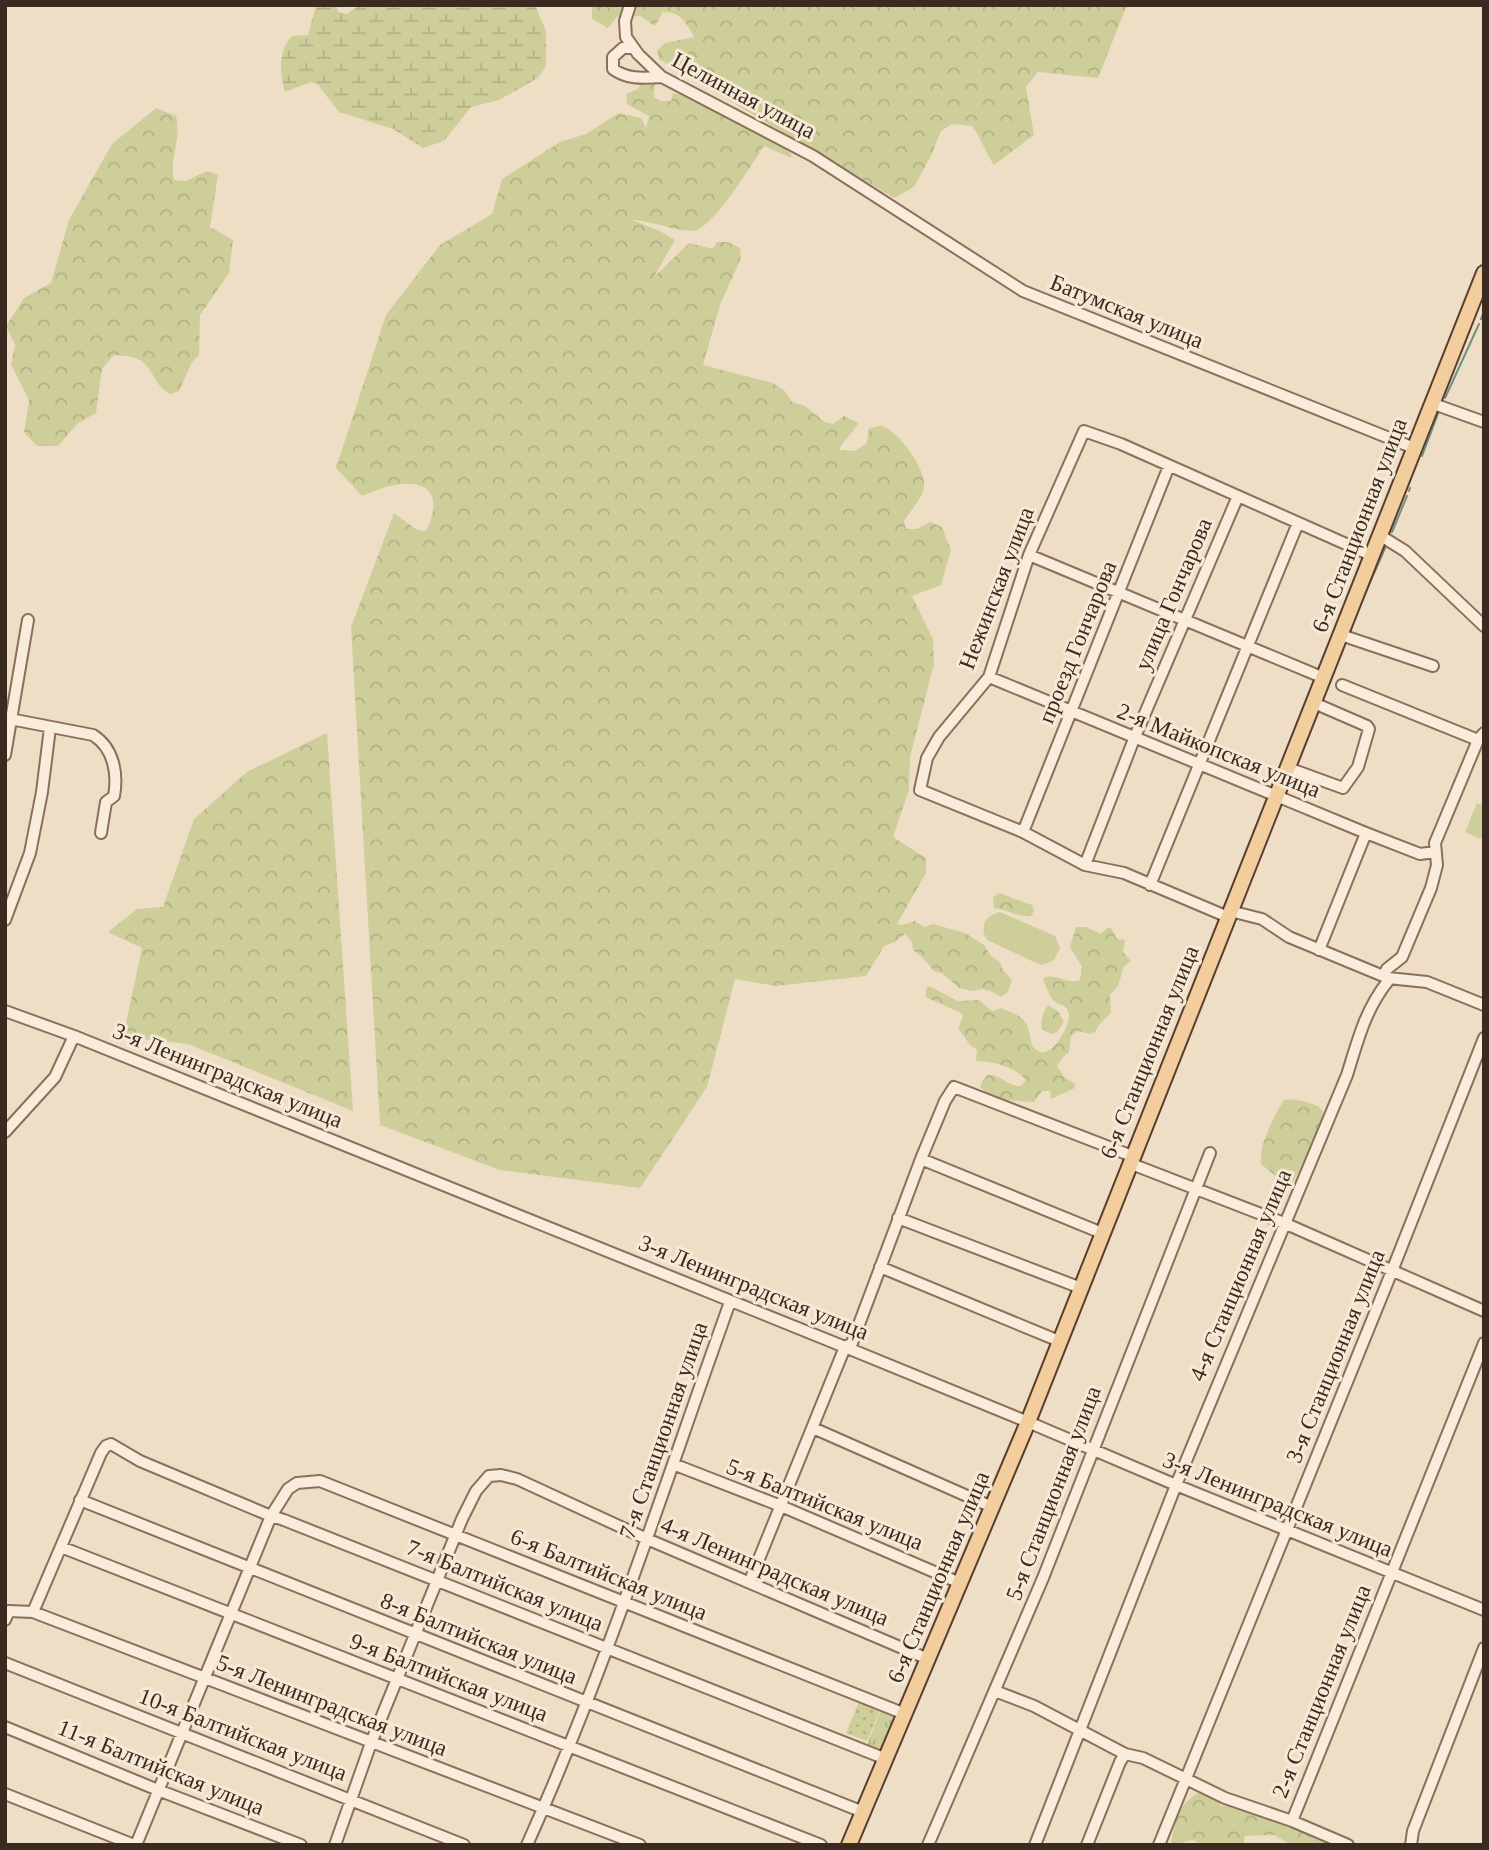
<svg xmlns="http://www.w3.org/2000/svg" width="1489" height="1850" font-family="Georgia,serif">
<defs>
<pattern id="grass-tufts" width="24" height="20" patternUnits="userSpaceOnUse" patternTransform="scale(1.75)"><rect width="24" height="20" fill="#cece9a"/><path d="M3 7l-1-3M5 7V3M7 7l1-3M15 17l-1-3M17 17v-4M19 17l1-3" fill="none" stroke="#b2b184"/></pattern>
<pattern id="forest-crowns" width="20" height="18" patternUnits="userSpaceOnUse" patternTransform="scale(1.75)"><rect width="20" height="18" fill="#cece9a"/><path d="M2 6a3 3 0 1 1 6 0M12 15a3 3 0 1 1 6 0" fill="none" stroke="#b2b184"/></pattern>
<pattern id="wetland-marsh" width="20" height="14" patternUnits="userSpaceOnUse" patternTransform="scale(1.75)"><rect width="20" height="14" fill="#cece9a"/><path d="M1 5h8M5 5V1M11 12h8M15 12V8" fill="none" stroke="#b2b184"/></pattern>
<pattern id="park-dots" width="8" height="8" patternUnits="userSpaceOnUse" patternTransform="scale(1.75)"><rect width="8" height="8" fill="#cece9a"/><path d="M2 2h.1M6 6h.1" fill="none" stroke="#b2b184" stroke-width="1.8" stroke-linecap="round"/></pattern>
</defs>
<rect width="100%" height="100%" fill="#efdec6"/>
<path fill="url(#grass-tufts)" d="M882,1707L895,1712L880,1752L866,1747Z"/>
<path fill="url(#forest-crowns)" d="M592,5H1127L1098,78L1038,72L1026,87L1034,135L994,165C985,152 982,139 972,126L952,124L941,131L931,156L914,187L894,198L659,59L657,50L665,43L694,37C687,23 680,11 663,12L655,26L640,16L617,17L608,28L592,19Z
M655,80L654,97L661,101H671L673,93L684,95C708,107 781,137 793,157H789L764,146C751,165 716,224 696,230C682,234 650,220 632,220L658,230L675,240L654,277L689,243L713,249L717,242H728L740,248L741,258L720,305L703,365L773,383L784,390L792,402L805,406L825,422L833,424L844,416L858,423C853,434 843,440 839,450L855,451L867,443L869,428C873,428 877,426 881,426C898,429 927,471 924,487C922,499 910,511 904,521L906,529H917L930,522L942,527L951,550L941,585L912,596L933,639L934,664L910,757L909,790L893,837L926,858V873L897,924L902,925L915,921L924,927L933,924L965,933L984,945L991,956L1000,962L1003,970L1012,980L1008,992L1001,997L990,991L982,989L973,991L959,988L942,973L934,971L923,958L913,950L912,942L905,934L895,942L884,946L866,976L776,986L735,979L707,1087L640,1188L500,1170L380,1125L351,627L394,513L417,530L426,531C436,512 440,486 411,484C395,482 377,490 362,496L336,468L386,315L440,245L492,214L502,179L560,142L586,134L619,113L641,118L646,128L649,116L627,104L626,94L638,89L642,81Z
M156,108L176,116C182,138 169,158 174,180L186,181L207,171L218,175L210,227L233,240L229,273L200,315L199,355L192,362L179,391L170,394C154,385 155,373 143,362C136,356 124,356 114,355L102,369L96,413L78,423L58,446H37L24,432L29,400L11,365L15,345L6,326L24,298L51,283L69,220L112,144Z
M327,733L353,1111L188,1044L123,1037L142,948L108,932L137,909L163,907L194,819L247,772Z
M999,893L1032,905L1034,911L1031,916C1018,918 1007,909 994,908L993,897Z
M1076,927H1086L1101,934L1107,928H1111L1117,939L1125,940L1123,952L1131,961L1124,966L1118,986L1110,995L1111,1012C1105,1020 1099,1023 1095,1032L1090,1034L1078,1031L1071,1036L1069,1052L1062,1058L1057,1066L1064,1077L1075,1084V1088L1051,1099L1050,1091H1042L1034,1102C1018,1101 990,1101 980,1086L987,1075C1000,1073 1007,1087 1021,1086L1026,1080C1016,1067 992,1061 976,1061L977,1050L970,1045L958,1028L963,1017L961,1013L926,997V989L929,986L958,1001L979,1000L992,1011L1001,1008C1025,1017 1028,1020 1032,1046C1034,1048 1038,1052 1041,1052C1054,1055 1070,1025 1069,1014C1067,1004 1059,1006 1053,1000C1049,996 1046,986 1043,980L1045,977C1057,974 1069,985 1080,980L1082,967L1070,947Z
M1048,1005L1058,1011L1064,1022L1057,1032L1052,1034L1042,1029C1040,1021 1043,1012 1048,1005Z
M1284,1100C1292,1099 1299,1100 1307,1102C1312,1104 1318,1105 1322,1110C1331,1123 1300,1168 1293,1182L1287,1185L1261,1164C1259,1144 1274,1116 1284,1100Z
M1198,1793L1218,1797L1220,1806H1241L1330,1845H1292L1274,1835L1245,1836L1243,1845H1201L1193,1840L1173,1845L1171,1843C1175,1822 1178,1804 1198,1793Z"/>
<path fill="url(#wetland-marsh)" d="M316,5H336L338,12L347,14L360,5H535L546,31V66L538,78L499,100L471,107L444,141L423,148L393,129L339,112L318,85L311,82L285,92C280,73 277,52 292,36L308,35Z"/>
<path fill="url(#park-dots)" d="M859,1702L880,1710L867,1741L846,1733Z"/>
<path fill="#cece9a" d="M1477,803L1484,806V832L1481,839L1465,832Z
M1000,912L1055,936L1060,948L1054,960L1042,965L1036,963L987,940C979,927 985,915 1000,912Z"/>
<g fill="none" stroke-linecap="round" stroke-linejoin="round">
<path stroke="#6e9285" stroke-width="2" d="M1481,319L1484,312
M1445,398L1479,324
M1422,456L1439,411
M1409,491L1410,488
M1392,532L1407,496
M1353,621L1386,546"/>
<g stroke="#8b6f5b" stroke-width="14">
<path id="minor" d="M630,5L625,21L626,37L638,54L662,77L813,156L1023,291L1414,448
M632,48H623L613,57V69C628,80 644,78 662,77
M1431,403L1484,422
M1381,536L1405,551L1484,626
M1029,555L1324,678
M1341,635L1433,666
M989,677L1366,833L1420,854L1435,852
M1342,685L1478,740
M5,718L93,735C114,748 118,774 114,796L106,802L101,833
M5,755L28,620
M1288,768L1343,788L1358,767L1369,729L1367,726L1314,703
M1023,832L1169,466
M1085,865L1134,739L1238,496
M1150,885L1298,523
M1230,911L1262,919L1289,937L1388,978L1427,982L1484,1005
M1228,917L1124,873L1085,865L1023,832L920,790L927,758L939,737L989,677L1029,555L1084,431L1121,444L1373,556
M5,920L30,853L42,792L50,728
M1319,950L1366,833
M5,1011L74,1036L845,1347L1028,1422L1176,1485L1484,1610
M5,1132L55,1077L74,1036
M921,1159L1102,1233
M1129,1163L1284,1223L1484,1311
M898,1218L1081,1288
M880,1267L1059,1341
M813,1428L992,1507
M673,1464L781,1506L960,1583
M80,1500L863,1812
M61,1547L821,1845
M750,1581L845,1347L852,1343L921,1159L945,1101L954,1087L1132,1156
M33,1612L101,1453L106,1446L111,1444L140,1461L271,1516L284,1520L886,1759
M5,1620L9,1611L33,1612L640,1845
M5,1663L464,1845
M995,1691L1034,1706L1125,1754L1143,1758L1225,1798L1292,1821L1348,1845
M5,1727L158,1790L301,1845
M5,1794L134,1845
M1292,1821L1484,1343
M136,1845L271,1516L288,1489L297,1483L320,1481L905,1714
M335,1845L371,1743L462,1519L476,1491L489,1476L501,1475L517,1479L647,1539L928,1659
M527,1845C606,1669 665,1483 730,1302
M928,1845L1043,1578L1210,1153
M1035,1845L1176,1485L1347,1075C1358,1040 1365,1010 1388,981L1385,973L1387,969L1402,957L1431,888L1437,865L1435,843L1478,740L1484,733
M1087,1845L1120,1762L1125,1754
M1159,1845L1392,1271L1484,1038
M1411,1845L1413,1831L1484,1648"/>
</g>
<g stroke="#593e2f" stroke-width="18">
<path id="major" d="M849,1845L1028,1422L1484,273"/>
</g>
<use href="#minor" stroke="#f9ecda" stroke-width="10"/>
<use href="#major" stroke="#f2ce9e" stroke-width="14"/>
</g>
<g text-anchor="middle" stroke-width="6" stroke-linejoin="round" paint-order="stroke">
<g font-size="23" fill="#3b2a1f" stroke="#f6e9d6">
<text transform="translate(744 95) rotate(28)" y="8">Целинная улица</text>
<text transform="translate(1127 311) rotate(22)" y="8">Батумская улица</text>
<text transform="translate(1359 525) rotate(-69)" y="8">6-я Станционная улица</text>
<text transform="translate(996 588) rotate(-69)" y="8">Нежинская улица</text>
<text transform="translate(1173 594) rotate(-67)" y="8">улица Гончарова</text>
<text transform="translate(1077 642) rotate(-68)" y="8">проезд Гончарова</text>
<text transform="translate(1219 750) rotate(22)" y="8">2-я Майкопская улица</text>
<text transform="translate(1149 1052) rotate(-68)" y="8">6-я Станционная улица</text>
<text transform="translate(228 1075) rotate(22)" y="8">3-я Ленинградская улица</text>
<text transform="translate(1240 1275) rotate(-67)" y="8">4-я Станционная улица</text>
<text transform="translate(754 1287) rotate(22)" y="8">3-я Ленинградская улица</text>
<text transform="translate(1335 1356) rotate(-68)" y="8">3-я Станционная улица</text>
<text transform="translate(663 1430) rotate(-71)" y="8">7-я Станционная улица</text>
<text transform="translate(1053 1493) rotate(-69)" y="8">5-я Станционная улица</text>
<text transform="translate(825 1504) rotate(22)" y="8">5-я Балтийская улица</text>
<text transform="translate(1278 1504) rotate(22)" y="8">3-я Ленинградская улица</text>
<text transform="translate(775 1571) rotate(23)" y="8">4-я Ленинградская улица</text>
<text transform="translate(609 1574) rotate(22)" y="8">6-я Балтийская улица</text>
<text transform="translate(938 1577) rotate(-67)" y="8">6-я Станционная улица</text>
<text transform="translate(505 1585) rotate(22)" y="8">7-я Балтийская улица</text>
<text transform="translate(479 1638) rotate(22)" y="8">8-я Балтийская улица</text>
<text transform="translate(449 1677) rotate(21)" y="8">9-я Балтийская улица</text>
<text transform="translate(1321 1691) rotate(-68)" y="8">2-я Станционная улица</text>
<text transform="translate(332 1705) rotate(21)" y="8">5-я Ленинградская улица</text>
<text transform="translate(243 1734) rotate(21)" y="8">10-я Балтийская улица</text>
<text transform="translate(161 1767) rotate(22)" y="8">11-я Балтийская улица</text>
</g>
</g>
<rect width="1489" height="1850" fill="none" stroke="#3b2a1f" stroke-width="14"/>
</svg>
